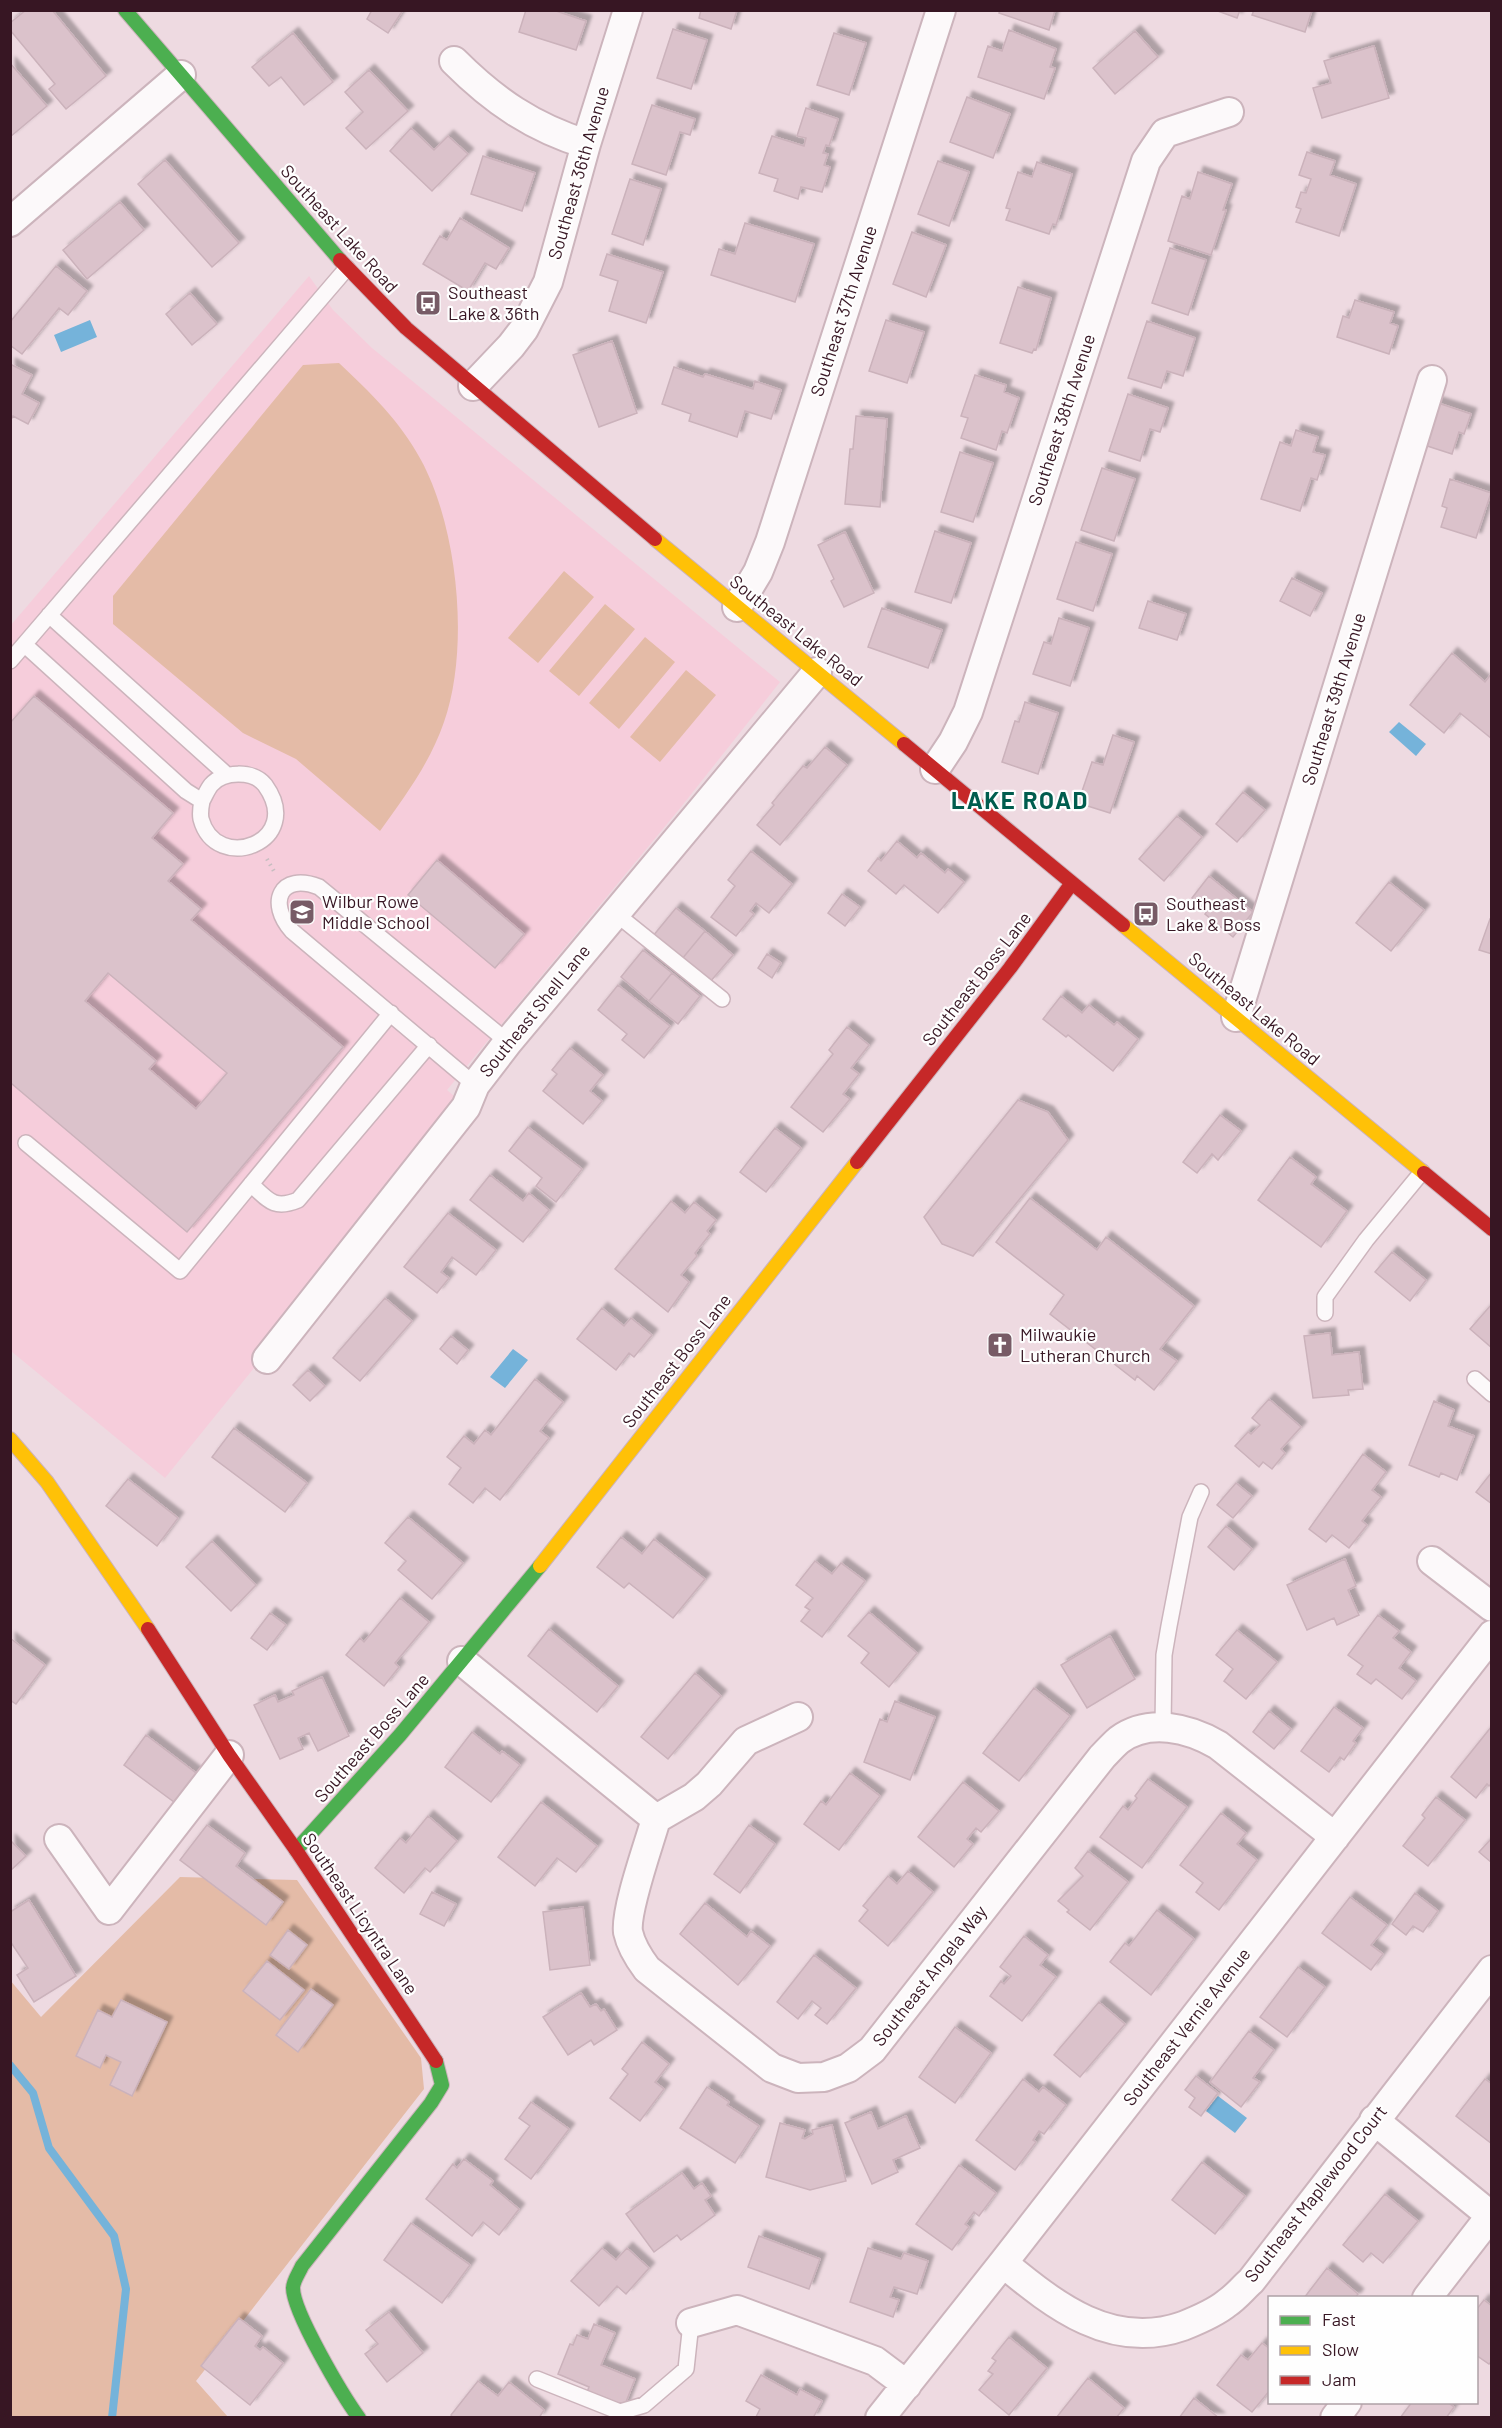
<svg xmlns="http://www.w3.org/2000/svg" width="1502" height="2428" font-family="Barlow,sans-serif">
<defs>
<filter id="shadow"><feDropShadow dx="5.5" dy="-5.5" stdDeviation="1.5" flood-color="#0004"/></filter>
</defs>
<rect width="100%" height="100%" fill="#eedae1"/>
<path fill="#f6cddb" d="M309,276L333,310L372,348L780,682L681,807L447,1090L462,1103L331,1273L165,1478L11,1351V625Z"/>
<path fill="#e4bba7" d="M339,363C370,392 400,421 421,460C458,528 470,648 444,722C430,763 405,796 380,831L296,759L243,733L113,624V596L303,365Z
M564,571L594,597L538,663L508,638Z
M605,604L635,629L579,696L549,671Z
M645,637L675,662L619,729L589,703Z
M686,670L716,695L660,762L630,737Z
M180,1877L297,1880L421,2058L424,2089L196,2381L228,2417H11L10,1980L41,2017Z"/>
<path fill="#75b3da" d="M90,320L97,337L61,352L54,335Z
M1399,722L1426,744L1416,756L1389,732Z
M513,1349L528,1360L505,1388L490,1377Z
M1218,2096L1247,2118L1235,2133L1206,2111Z"/>
<g fill="none" stroke-linecap="round" stroke-linejoin="round">
<path stroke="#75b3da" stroke-width="8" d="M10,2065L33,2093L49,2148L114,2236L126,2289L112,2418"/>
</g>
<path fill="#dbc2cb" stroke="#cbb2bb" stroke-width="1.5" fill-rule="evenodd" filter="url(#shadow)" d="M26,10H52L106,76L66,109L49,89L55,84L10,30V23Z
M372,10H403L388,33L367,19Z
M526,10H553L586,21L576,50L519,32Z
M701,10H737L731,29L699,18Z
M1000,10H1055L1049,30L999,13Z
M1215,10H1240L1237,18Z
M1254,10H1312L1305,32L1252,15Z
M673,29L707,40L691,89L657,78Z
M1009,30L1056,49L1050,67L1055,68L1044,99L978,77L988,46L1002,51Z
M1135,31L1158,57L1115,94L1093,68Z
M293,33L333,82L304,105L281,77L269,86L252,67Z
M834,33L866,43L849,95L817,85Z
M1374,46L1389,98L1322,118L1313,88L1331,83L1324,61Z
M10,63L47,106L10,137Z
M369,70L408,111L366,149L346,128L363,112L345,92Z
M967,97L1010,114L993,158L950,142Z
M652,105L695,119L690,135L680,132L666,175L632,164Z
M806,108L838,119L829,146L826,145L823,153L828,154L824,165L830,167L822,192L801,187L798,199L774,191L778,179L759,173L772,136L804,146L806,138L797,136Z
M411,128L434,150L448,136L468,154L432,191L390,151Z
M1307,152L1335,161L1330,175L1356,184L1339,236L1296,222L1301,209L1296,207L1301,192L1306,193L1311,179L1299,175Z
M483,156L535,173L522,211L471,194Z
M165,160L239,243L212,267L138,184Z
M938,161L969,172L949,226L918,214Z
M1037,162L1072,174L1056,225L1053,224L1049,234L1006,220L1010,209L1006,208L1018,172L1032,177Z
M1198,172L1232,184L1223,210H1226L1211,255L1168,241L1182,196L1190,199Z
M630,179L661,189L643,245L612,234Z
M120,202L144,230L87,279L63,250Z
M460,218L509,248L496,269L485,263L468,291L423,264L440,236L447,240Z
M745,223L814,244L795,302L711,275L719,249L735,254Z
M912,232L946,245L926,297L893,284Z
M1170,248L1206,260L1188,315L1152,303Z
M607,254L663,272L646,323L609,311L618,281L600,275Z
M56,266L87,291L68,315L59,308L22,354L10,345V322Z
M1018,287L1051,298L1036,350L1034,349L1032,353L1000,343Z
M190,293L217,324L192,345L166,314Z
M1355,300L1394,312L1390,323L1398,326L1389,354L1337,337L1343,316L1349,318Z
M886,320L924,332L907,383L869,371Z
M1147,321L1195,338L1183,376L1167,371L1161,388L1128,378Z
M612,341L637,413L599,427L573,355Z
M10,364L32,375L22,394L39,403L28,424L13,416L10,421Z
M674,367L703,377L705,374L753,389L755,381L781,390L771,419L745,411L737,437L689,421L691,414L662,404Z
M975,375L1006,385L1004,392L1019,398L1007,433L1002,431L996,450L961,438L968,418L961,416Z
M1128,394L1168,408L1160,432L1150,429L1140,461L1109,451Z
M1435,402L1471,414L1464,434L1459,432L1452,454L1421,444Z
M856,416L887,419L880,507L845,504L850,449H853Z
M1296,430L1318,437L1313,452L1325,455L1317,480L1311,478L1300,511L1261,499L1280,442L1291,446Z
M960,452L993,463L973,522L941,512Z
M1102,468L1135,479L1114,541L1081,530Z
M1450,479L1491,493L1476,538L1441,527L1447,508L1442,506Z
M935,531L971,543L951,603L915,592Z
M845,532L874,593L844,607L831,581L834,579L818,545Z
M1076,542L1112,554L1093,611L1057,599Z
M1292,578L1322,593L1310,616L1280,601Z
M1148,601L1186,614L1177,640L1139,628Z
M882,608L942,630L928,668L868,647Z
M1059,618L1089,628L1070,686L1033,674L1044,642L1051,644Z
M1452,653L1485,682L1492,673V739L1460,713L1444,733L1410,705Z
M34,696L173,813L152,838L183,864L168,881L201,909L191,920L343,1047L187,1232L12,1084L10,1086V723ZM108,973L227,1073L196,1109L149,1069L156,1061L85,1001Z
M1025,702L1058,713L1038,774L1002,762L1015,721L1019,722Z
M1113,735L1134,742L1110,813L1078,803L1092,762L1103,765Z
M825,747L847,765L780,845L757,825L774,805L772,803L803,766L807,768Z
M1243,792L1265,810L1237,842L1216,824Z
M1177,816L1202,837L1164,881L1139,859Z
M897,841L917,858L921,853L945,873L948,869L964,882L938,913L904,885L896,894L868,871L878,858L881,861Z
M751,851L792,884L769,913L756,903L750,911L754,914L736,936L711,917L735,886L728,880Z
M437,860L524,934L495,968L408,895Z
M1209,876L1253,912L1233,937L1205,914L1207,911L1192,898Z
M1389,882L1424,910L1391,951L1356,923Z
M842,894L860,907L845,926L828,913Z
M676,908L705,931L682,959L653,936Z
M1490,919L1492,920V954L1479,950Z
M705,931L733,955L710,982L682,959Z
M643,950L672,973L649,1001L621,977Z
M767,954L781,963L772,978L758,968Z
M672,973L700,996L678,1024L649,1001Z
M618,985L670,1026L644,1058L622,1040L627,1034L598,1010Z
M1061,996L1082,1013L1089,1005L1114,1025L1117,1022L1138,1039L1113,1071L1068,1035L1066,1037L1043,1019Z
M847,1027L869,1045L851,1068L859,1074L843,1094L850,1099L823,1132L791,1107L833,1054L829,1050Z
M570,1048L603,1075L590,1091L602,1101L583,1124L543,1091L557,1074L552,1070Z
M1018,1100L1048,1112L1068,1140L973,1256L942,1244L924,1217Z
M1220,1115L1241,1131L1218,1160L1212,1154L1197,1173L1183,1162Z
M528,1127L582,1169L556,1202L536,1186L542,1178L509,1151Z
M775,1128L801,1148L766,1192L740,1172Z
M1290,1157L1316,1177L1311,1184L1347,1211L1321,1247L1258,1200Z
M490,1175L523,1201L529,1193L549,1210L523,1242L470,1200Z
M1030,1198L1097,1250L1106,1237L1194,1306L1160,1349L1177,1361L1154,1390L1137,1376L1135,1380L1050,1314L1064,1295L996,1242Z
M671,1201L685,1213L694,1202L716,1220L707,1231L710,1234L695,1253L697,1256L681,1275L689,1282L668,1312L615,1269Z
M448,1213L496,1250L476,1275L452,1257L441,1272L449,1278L437,1293L404,1267Z
M1392,1252L1426,1280L1410,1301L1375,1272Z
M385,1298L412,1321L360,1381L333,1358Z
M1491,1305L1492,1306V1348L1470,1329Z
M602,1308L624,1326L631,1318L652,1335L634,1357L629,1353L616,1370L577,1339Z
M1330,1333L1332,1355L1359,1352L1363,1389L1348,1390L1349,1395L1313,1398L1304,1336Z
M451,1336L468,1350L457,1364L440,1349Z
M308,1370L325,1386L310,1401L293,1385Z
M535,1379L563,1402L540,1431L549,1438L500,1500L485,1488L473,1503L449,1484L461,1468L447,1457L464,1436L474,1444L485,1430L491,1435Z
M1269,1399L1301,1427L1281,1449L1285,1453L1272,1469L1263,1462L1259,1467L1235,1446L1248,1432L1251,1434L1260,1425L1252,1418Z
M1434,1401L1454,1410L1448,1426L1474,1436L1457,1480L1441,1473L1439,1477L1409,1465Z
M234,1428L307,1483L285,1512L212,1457Z
M1363,1454L1386,1472L1372,1490L1381,1497L1362,1521L1367,1525L1349,1548L1332,1535L1326,1542L1309,1529Z
M1492,1472V1504L1476,1492Z
M128,1479L178,1518L157,1546L106,1506Z
M1236,1483L1252,1496L1233,1518L1217,1505Z
M408,1517L463,1563L432,1599L398,1570L406,1561L385,1543Z
M1226,1526L1252,1549L1234,1570L1208,1547Z
M621,1537L642,1554L654,1539L705,1579L673,1618L629,1583L624,1588L597,1567Z
M212,1541L256,1585L231,1611L186,1567Z
M1345,1559L1356,1586L1348,1590L1359,1615L1337,1625L1334,1618L1307,1630L1287,1585Z
M815,1561L832,1574L841,1563L865,1581L822,1637L801,1621L810,1610L805,1607L813,1598L796,1585Z
M400,1598L429,1622L395,1663L399,1667L384,1686L346,1655L360,1638L364,1642Z
M869,1612L917,1653L889,1687L861,1663L869,1653L848,1636Z
M270,1613L286,1625L267,1650L251,1638Z
M1378,1615L1399,1631L1393,1638L1411,1652L1399,1668L1416,1681L1402,1699L1376,1679L1371,1684L1357,1674L1363,1666L1348,1655Z
M549,1629L618,1686L597,1712L528,1656Z
M1237,1630L1277,1662L1246,1699L1224,1681L1233,1669L1216,1655Z
M1110,1636L1135,1679L1087,1708L1061,1665Z
M10,1638L45,1665L16,1704L10,1700Z
M695,1673L721,1696L668,1759L641,1737Z
M322,1677L349,1736L318,1751L309,1733L298,1738L303,1749L280,1759L254,1705L275,1695L278,1702L294,1695L292,1691Z
M1034,1688L1070,1716L1019,1781L983,1753Z
M895,1701L935,1717L910,1780L864,1762L880,1719L887,1722Z
M1334,1707L1363,1728L1353,1741L1356,1743L1344,1760L1340,1757L1329,1772L1301,1751Z
M1269,1711L1291,1729L1274,1749L1253,1732Z
M1492,1726V1783L1489,1786L1487,1784L1476,1798L1451,1777Z
M472,1732L500,1754L502,1751L520,1765L491,1802L445,1767Z
M146,1735L200,1776L178,1805L124,1765Z
M850,1773L880,1796L839,1850L804,1824L821,1801L826,1805Z
M1148,1779L1187,1807L1142,1868L1100,1837L1123,1806L1128,1810L1137,1798L1135,1796Z
M963,1782L999,1811L981,1832L976,1828L967,1839L973,1844L954,1867L918,1837Z
M1436,1797L1465,1820L1428,1866L1403,1846L1425,1818L1422,1815Z
M541,1802L597,1846L576,1872L557,1858L535,1886L498,1857Z
M1221,1813L1246,1833L1237,1844L1257,1860L1219,1910L1196,1892L1203,1883L1180,1865Z
M428,1816L457,1841L430,1872L425,1868L404,1893L375,1868L400,1838L406,1843Z
M207,1825L245,1853L236,1866L283,1902L266,1925L180,1860Z
M749,1825L775,1844L740,1893L714,1874Z
M1492,1838V1863L1479,1852Z
M10,1840L26,1856L10,1871Z
M1088,1851L1128,1882L1090,1930L1067,1912L1069,1910L1058,1901L1083,1876L1075,1868Z
M908,1871L933,1892L888,1946L859,1921L868,1910L863,1906L888,1876L897,1884Z
M432,1892L456,1904L444,1926L420,1914Z
M1415,1893L1438,1911L1423,1932L1413,1926L1406,1935L1392,1924Z
M1350,1897L1387,1925L1371,1945L1383,1954L1371,1970L1322,1933Z
M29,1900L76,1976L34,2002L17,1975L28,1968L10,1941V1912Z
M705,1903L747,1937L751,1931L770,1946L738,1985L680,1934Z
M583,1907L590,1965L550,1970L543,1912Z
M1157,1910L1194,1939L1151,1995L1110,1962L1125,1943L1129,1946Z
M288,1930L307,1945L289,1969L270,1955Z
M1024,1936L1048,1955L1040,1965L1056,1977L1022,2021L990,1996L1001,1981L1004,1984L1011,1976L1000,1967Z
M814,1955L856,1988L827,2024L815,2015L821,2008L812,2001L798,2019L777,2002Z
M267,1961L304,1990L280,2020L243,1991Z
M1298,1967L1325,1987L1287,2037L1260,2017Z
M311,1989L333,2005L298,2052L276,2035Z
M581,1993L590,2007L596,2004L601,2011L604,2009L617,2030L594,2045L591,2040L568,2055L543,2017Z
M121,2000L167,2022L132,2096L110,2085L121,2062L106,2055L100,2068L76,2056L98,2010L112,2017Z
M1099,2002L1125,2024L1080,2077L1054,2055Z
M955,2027L991,2053L955,2103L919,2077Z
M1249,2031L1274,2050L1253,2078L1260,2082L1241,2107L1210,2082Z
M642,2042L669,2064L655,2082L664,2089L640,2121L610,2098L628,2074L622,2069Z
M1196,2076L1218,2093L1201,2116L1189,2107L1195,2098L1185,2090Z
M1023,2079L1039,2092L1043,2087L1066,2105L1044,2134L1039,2131L1033,2140L1036,2142L1015,2170L976,2140Z
M1485,2079L1492,2084V2144L1456,2116Z
M707,2087L729,2102L727,2105L759,2126L735,2163L680,2128Z
M531,2102L569,2129L531,2179L505,2159L530,2126L519,2118Z
M871,2112L878,2129L906,2116L920,2148L893,2160L898,2172L872,2184L845,2123Z
M780,2123L805,2130L802,2138L805,2139L813,2134L812,2130L832,2125L846,2181L810,2190L766,2177Z
M464,2159L493,2181L490,2185L519,2209L499,2235L483,2222L472,2236L426,2199L453,2164L457,2168Z
M1202,2162L1245,2196L1215,2234L1172,2200Z
M959,2165L996,2193L979,2216L974,2212L965,2224L969,2227L952,2250L916,2224Z
M682,2173L694,2189L702,2183L711,2196L705,2200L715,2215L681,2240L677,2235L654,2252L626,2214Z
M1385,2194L1418,2221L1383,2263L1371,2253L1363,2262L1343,2245Z
M411,2223L470,2265L442,2303L384,2260Z
M759,2236L820,2259L809,2289L748,2267Z
M602,2248L616,2260L627,2248L649,2268L626,2294L617,2286L599,2306L571,2281Z
M868,2248L901,2259L904,2253L928,2261L917,2294L894,2287L890,2297L899,2300L893,2317L850,2302Z
M1327,2268L1358,2294L1355,2298H1304Z
M1484,2300L1492,2306V2361L1489,2364L1476,2355V2310Z
M389,2312L423,2353L387,2382L365,2354L378,2344L366,2330Z
M239,2318L262,2336L255,2346L260,2350L263,2347L283,2363L250,2405L201,2366Z
M594,2324L615,2333L601,2365L635,2379L624,2407L587,2392L589,2387L558,2374L570,2344L573,2345L577,2335L588,2339Z
M1009,2337L1047,2368L1009,2415L979,2390L993,2374L988,2371L996,2361L992,2358Z
M1262,2343L1270,2349V2390L1252,2412L1217,2385L1241,2355L1248,2360Z
M761,2375L797,2395L800,2389L822,2401L813,2418L756,2417L760,2409L746,2401Z
M1088,2378L1124,2408L1116,2418H1056Z
M478,2381L498,2396L509,2382L544,2410L539,2418H453L451,2415Z
M1194,2398L1219,2418H1179Z
M1412,2402H1447L1454,2407L1446,2418H1400Z"/>
<g fill="none" stroke-linecap="round" stroke-linejoin="round">
<g stroke="#ccb4bc" stroke-width="18">
<path id="lane" d="M49,615L227,775
M25,645L186,791L202,801C201,806 200,814 201,819C216,875 306,842 265,785C253,770 223,771 211,785C207,790 205,796 202,801
M10,661L347,268
M615,913L722,999
M475,1085L292,931C267,903 280,872 319,887L508,1042
M26,1143L180,1271L391,1013
M251,1184C268,1200 274,1210 298,1200L429,1045
M1325,1313V1297L1366,1240L1422,1172
M1475,1379L1492,1394
M1163,1727L1164,1655L1169,1626L1190,1517L1201,1492
M537,2379L620,2412L644,2405L686,2369L691,2323"/>
</g>
<g stroke="#ccb4bc" stroke-width="32">
<path id="street" d="M454,61C494,101 532,127 586,144
M10,222L181,75
M473,386L511,346L524,329L548,282L586,144L628,10
M737,607L758,572L770,542L941,10
M935,769L953,742L968,712L1146,161L1165,133L1229,112
M1236,1017L1432,380
M267,1359L466,1107L475,1085L508,1042L817,672
M1432,1561L1492,1607
M462,1661L656,1819
M656,1819C649,1844 625,1910 628,1932C631,1946 638,1957 647,1969L772,2068L798,2078L824,2077L848,2068L872,2050L1102,1757C1107,1752 1113,1745 1119,1740C1149,1718 1189,1728 1218,1745L1335,1837
M656,1819L694,1797L709,1784L746,1741L798,1717
M59,1839L109,1910L229,1755
M1374,2120L1490,2215
M1003,2263C1055,2306 1112,2351 1183,2326C1198,2320 1215,2313 1227,2303C1236,2297 1243,2288 1251,2281L1492,1970
M1427,2298L1492,2214
M691,2323L737,2310L875,2361L907,2385
M880,2418L1003,2263L1492,1635
M1335,2418L1347,2402"/>
</g>
<g stroke="#ccb4bc" stroke-width="16">
<path id="fast" d="M125,10L340,260
M296,1850L400,1735L540,1566
M359,2418C343,2396 293,2312 293,2288C293,2281 299,2273 302,2266L431,2103L442,2085L436,2061"/>
</g>
<g stroke="#ccb4bc" stroke-width="16">
<path id="slow" d="M655,539L904,744
M1123,925L1424,1173
M10,1439L47,1482L148,1629
M540,1566L857,1162"/>
</g>
<g stroke="#ccb4bc" stroke-width="16">
<path id="jam" d="M340,260L406,328L655,539
M904,744L1123,925
M857,1162L1010,968L1072,883
M1424,1173L1492,1229
M148,1629L229,1755L296,1850L436,2061"/>
</g>
<path stroke="#c7bdc0" stroke-width="4" stroke-dasharray="1.5 4.5" stroke-linecap="butt" d="M267,859L275,873"/>
<use href="#lane" stroke="#fcf9fa" stroke-width="15"/>
<use href="#street" stroke="#fcf9fa" stroke-width="28"/>
<use href="#fast" stroke="#4caf50" stroke-width="14"/>
<use href="#slow" stroke="#ffc107" stroke-width="14"/>
<use href="#jam" stroke="#c62828" stroke-width="14"/>
</g>
<defs>
<g id="bus-square" transform="scale(1.35)"><rect x="-9" y="-9" width="18" height="18" rx="4" fill="#775b66" stroke="#fefefe"/><path d="M-5-6H5V4H4V6H2V4H-2V6H-4V4H-5ZM-3.5-4V0h7V-4ZM-3.5 1.2v1.5H-2V1.2ZM2 1.2v1.5H3.5V1.2Z" fill="#fff"/></g>
<g id="school-square" transform="scale(1.35)"><rect x="-9" y="-9" width="18" height="18" rx="4" fill="#775b66" stroke="#fefefe"/><path d="M0-5L7-2L0 1L-7-2ZM-4 1L0 2.5L4 1V4Q0 6-4 4Z" fill="#fff"/></g>
<g id="church-square" transform="scale(1.35)"><rect x="-9" y="-9" width="18" height="18" rx="4" fill="#775b66" stroke="#fefefe"/><path d="M-1.2-6h2.4v3.5h3.3v2.4h-3.3V6h-2.4V-.1h-3.3v-2.4h3.3Z" fill="#fff"/></g>
</defs>
<g fill-rule="evenodd">
<use href="#bus-square" x="428" y="303"/>
<use href="#school-square" x="302" y="912"/>
<use href="#bus-square" x="1146" y="914"/>
<use href="#church-square" x="1000" y="1345"/>
</g>
<g text-anchor="middle" stroke-width="4.5" stroke-linejoin="round" paint-order="stroke">
<g font-size="18" fill="#371623" stroke="#fefefe">
<text transform="translate(579 173) rotate(-74)" y="6">Southeast 36th Avenue</text>
<text transform="translate(339 229) rotate(48)" y="6">Southeast Lake Road</text>
<text transform="translate(844 311) rotate(-72)" y="6">Southeast 37th Avenue</text>
<text transform="translate(1062 420) rotate(-72)" y="6">Southeast 38th Avenue</text>
<text transform="translate(796 631) rotate(39)" y="6">Southeast Lake Road</text>
<text transform="translate(1334 699) rotate(-73)" y="6">Southeast 39th Avenue</text>
<text transform="translate(977 979) rotate(-52)" y="6">Southeast Boss Lane</text>
<text transform="translate(1254 1009) rotate(40)" y="6">Southeast Lake Road</text>
<text transform="translate(535 1011) rotate(-51)" y="6">Southeast Shell Lane</text>
<text transform="translate(677 1361) rotate(-52)" y="6">Southeast Boss Lane</text>
<text transform="translate(372 1738) rotate(-49)" y="6">Southeast Boss Lane</text>
<text transform="translate(360 1914) rotate(56)" y="6">Southeast Licyntra Lane</text>
<text transform="translate(930 1976) rotate(-52)" y="6">Southeast Angela Way</text>
<text transform="translate(1187 2027) rotate(-52)" y="6">Southeast Vernie Avenue</text>
<text transform="translate(1316 2194) rotate(-52)" y="6">Southeast Maplewood Court</text>
</g>
<g font-size="18" fill="#371623" stroke="#fefefe" text-anchor="start">
<text x="448" y="299">Southeast<tspan x="448" dy="21">Lake &amp; 36th</tspan></text>
<text x="322" y="908">Wilbur Rowe<tspan x="322" dy="21">Middle School</tspan></text>
<text x="1166" y="910">Southeast<tspan x="1166" dy="21">Lake &amp; Boss</tspan></text>
<text x="1020" y="1341">Milwaukie<tspan x="1020" dy="21">Lutheran Church</tspan></text>
</g>
<g font-size="24" font-weight="bold" letter-spacing="1.5" fill="#005d4e" stroke="#fefefe">
<text x="1020" y="809">LAKE ROAD</text>
</g>
</g>
<rect width="1502" height="2428" fill="none" stroke="#371623" stroke-width="24"/>
<rect x="1268" y="2296" width="210" height="108" fill="#fefefe" stroke="#aea1a6" stroke-width="1.5"/>
<rect x="1280" y="2316" width="30" height="9" fill="#4caf50" stroke="#aea1a6" stroke-width="1.5"/>
<text x="1322" y="2326" font-size="18" fill="#371623">Fast</text>
<rect x="1280" y="2346" width="30" height="9" fill="#ffc107" stroke="#aea1a6" stroke-width="1.5"/>
<text x="1322" y="2356" font-size="18" fill="#371623">Slow</text>
<rect x="1280" y="2376" width="30" height="9" fill="#c62828" stroke="#aea1a6" stroke-width="1.5"/>
<text x="1322" y="2386" font-size="18" fill="#371623">Jam</text>
</svg>
